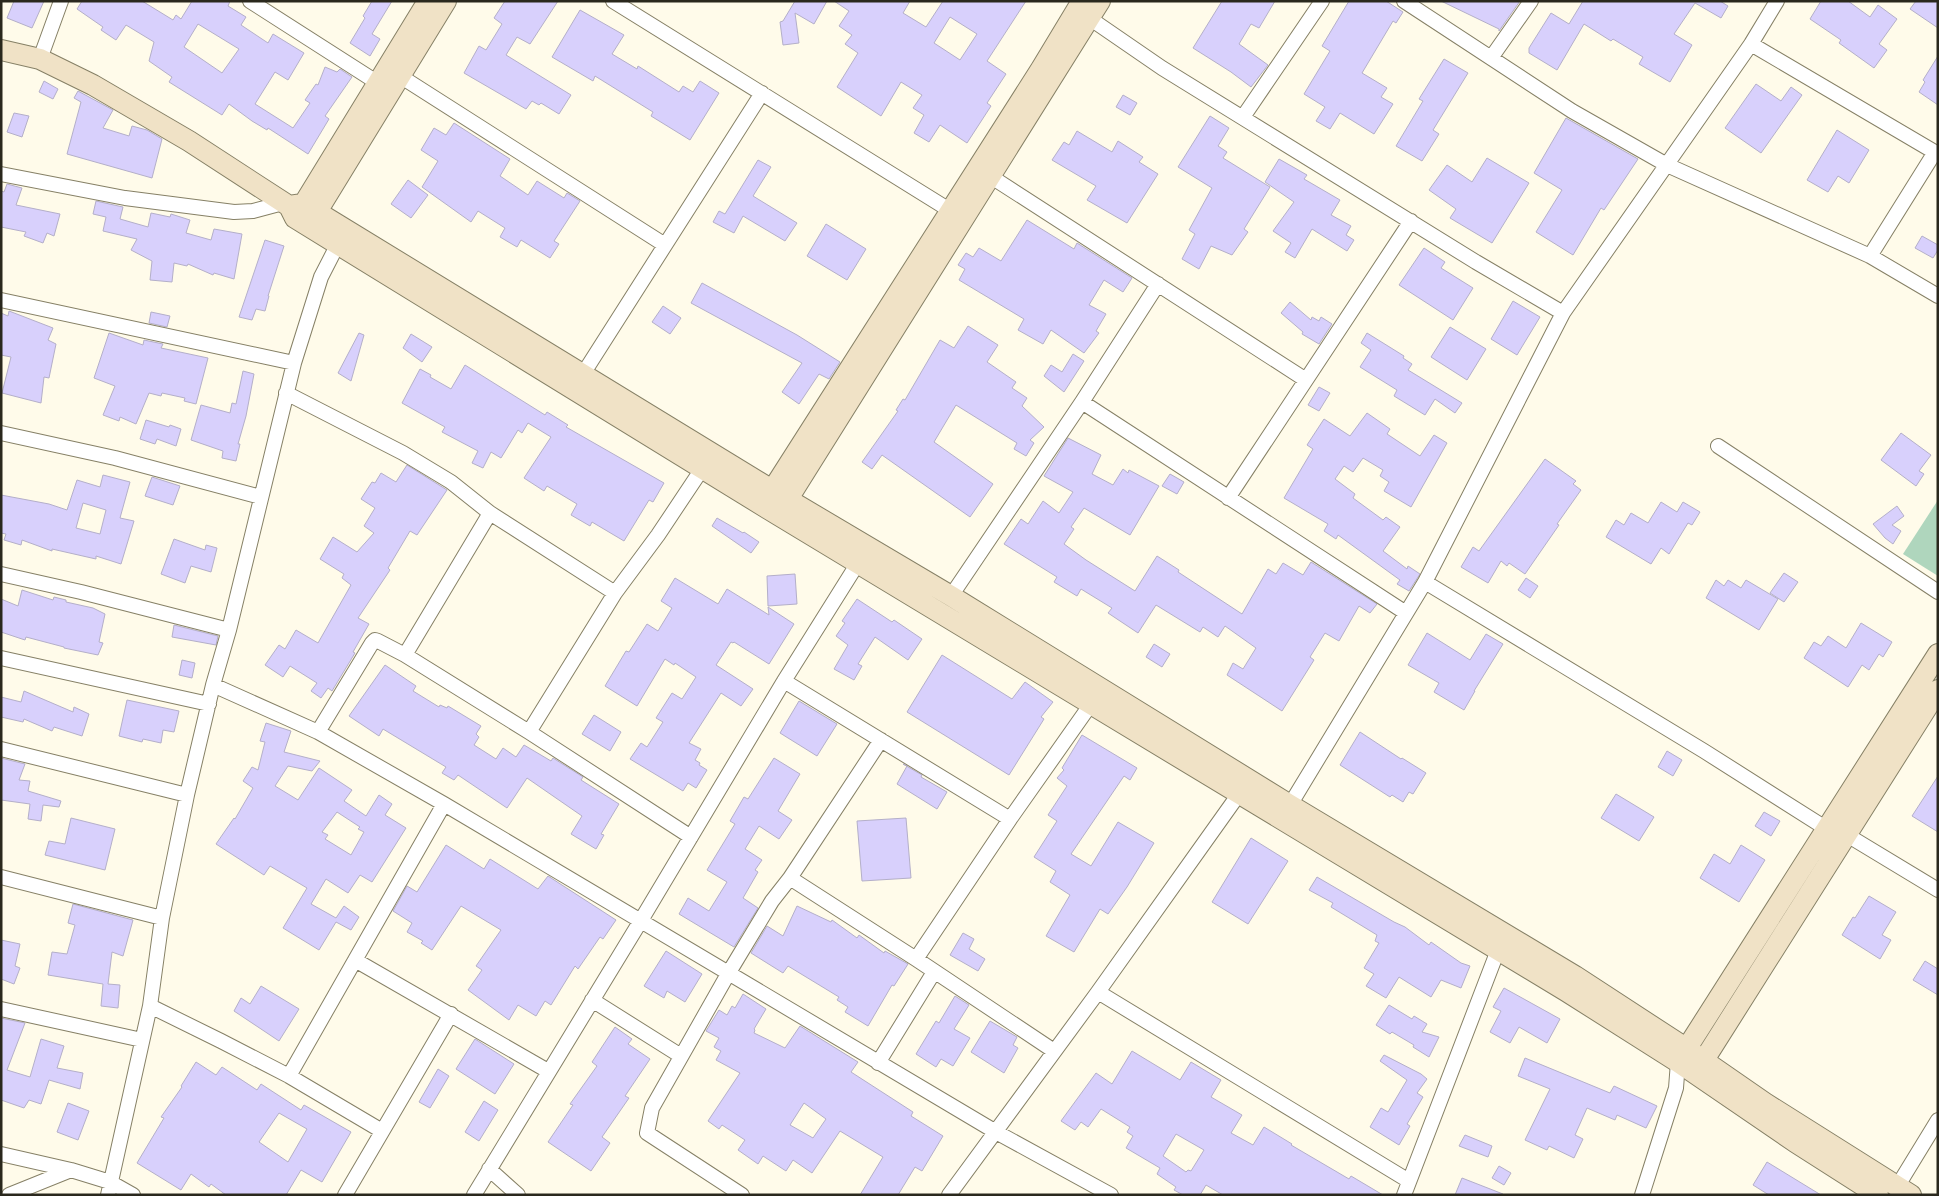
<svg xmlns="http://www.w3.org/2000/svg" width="1939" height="1196" font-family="'Archivo Narrow',sans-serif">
<rect width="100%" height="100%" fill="#fffbea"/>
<path fill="#afd6bd" d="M1938,500V576L1903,554Z"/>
<path fill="#d8d0fc" stroke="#b4afc9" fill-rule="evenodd" d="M14,1H44L32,28L7,18Z
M82,1H142L173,20L176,15L181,19L192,1H230L228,6L246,17L241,25L268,43L273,34L304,53L288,80L275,72L255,104L293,128L310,103L305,100L316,84L318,85L325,67L337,72L340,69L352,77L325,116L329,119L308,154L268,128L267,130L252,121L229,104L222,115L169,82L172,77L149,61L154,42L126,25L116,40L101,30L103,27L77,9ZM198,24L239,49L222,73L184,47Z
M372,1H392L372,34L380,39L370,56L350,43L365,18L363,16Z
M505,1H558L530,44L517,37L506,55L571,95L559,114L541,103L539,105L532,101L526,109L464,73L479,46L486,50L502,24L494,18Z
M795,1H827L814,24L795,13L799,43L783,45L780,22L783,21Z
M834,1H910L903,13L926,27L943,1H1026L987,61L1006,74L987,103L991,106L967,143L940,125L929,142L914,133L924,115L913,108L922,95L901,82L881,116L837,87L858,53L845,44L852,35L839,26L849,11ZM950,17L977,34L960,60L934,43Z
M1222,1H1275L1259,28L1251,24L1239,44L1268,65L1251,87L1231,72L1193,48Z
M1349,1H1386L1403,12L1396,23L1393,21L1362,73L1387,88L1381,97L1393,104L1374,134L1340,113L1330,129L1316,121L1325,107L1304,94L1330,51L1322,46Z
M1441,1H1520L1499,31V29Z
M1583,1H1720L1728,6L1721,18L1695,3L1674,34L1692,45L1670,82L1639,64L1643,57L1613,39L1611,41L1584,24L1557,70L1529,53V48L1551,13L1569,24Z
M1821,1H1848L1870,17L1878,5L1897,19L1879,44L1887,50L1874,68L1839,43L1841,40L1810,19Z
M1916,1H1938V28L1910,9Z
M580,10L624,35L612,54L637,69L638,66L679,92L683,86L693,92L700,81L719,93L690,140L651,116L653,112L595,76L593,81L552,57Z
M1938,56V105L1919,92L1925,82L1923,80Z
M1444,59L1468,73L1433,130L1439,134L1422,161L1396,146L1423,101L1419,99Z
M44,81L58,89L53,99L39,92Z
M1756,84L1781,101L1791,87L1802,95L1761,153L1725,128Z
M78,91L113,110L103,128L129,136L132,126L147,130L162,139L152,178L67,154L81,102L74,98Z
M1123,95L1137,103L1130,115L1116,107Z
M14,113L29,116L22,137L7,132Z
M1210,116L1229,128L1218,146L1227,152L1223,158L1270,187L1244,229L1248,232L1232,255L1211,246L1199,269L1182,259L1195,234L1189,230L1212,188L1178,167Z
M1566,118L1638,159L1604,210L1601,208L1573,255L1536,232L1562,190L1534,173Z
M454,123L510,159L500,176L528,195L537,181L564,198L567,193L580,201L554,241L559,244L550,258L521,240L517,247L500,237L505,228L478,211L471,222L422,187L438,161L421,150L434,128L446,135Z
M1837,130L1869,150L1849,183L1838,176L1828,192L1807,180Z
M1077,131L1112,152L1118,141L1143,157L1139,162L1158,174L1127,223L1087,200L1096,186L1052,160L1064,142L1069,145Z
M1487,158L1529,183L1492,243L1450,218L1456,209L1429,190L1447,165L1472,182Z
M1279,159L1307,175L1304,179L1340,200L1331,215L1351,226L1346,235L1354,240L1347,251L1312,229L1295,258L1285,252L1291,243L1273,231L1294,202L1265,182Z
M758,160L771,167L753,196L797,223L785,241L743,216L734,233L713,222L719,211L725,214Z
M408,180L428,195L411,218L391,204Z
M7,184L22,188L16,205L60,214L54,236L47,233L43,243L24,236L26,232L1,227V191L4,192Z
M96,201L123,207L120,219L148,227L151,213L170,217L171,214L190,220L186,233L211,240L214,229L242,234L234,279L214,273L213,275L188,264L187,266L174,263L172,282L150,280L152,261L131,250L137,239L103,231L106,217L93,214Z
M1027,220L1074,249L1077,243L1132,278L1123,292L1104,280L1089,305L1106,314L1096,331L1099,333L1084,353L1051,330L1043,344L1018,330L1024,319L959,280L965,269L958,265L966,253L973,257L979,248L1001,261Z
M826,224L866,249L847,280L807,256Z
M1922,236L1938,245V250L1933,258L1915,248Z
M265,240L284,246L268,296H269L265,311L256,309L252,320L239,317Z
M1424,248L1445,262L1441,268L1473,288L1453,320L1399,285Z
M702,283L797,335L840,362L829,379L819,374L799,404L782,392L802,363L691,303Z
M1513,301L1540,317L1517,355L1491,339Z
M1290,302L1311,320L1312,317L1319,321L1321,317L1332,324L1319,344L1302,334L1303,332L1281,313Z
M663,306L681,318L670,334L652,322Z
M9,311L53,328L48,340L56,344L49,378L44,377L41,403L2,393L11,357L1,355V313L8,316Z
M151,312L170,316L167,327L149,323Z
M968,326L998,345L987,362L1016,382L1012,388L1027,398L1022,406L1044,427L1030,440L1034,443L1026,456L1014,449L1017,443L956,405L934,442L993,484L970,517L882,455L872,469L862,462L898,411L896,410L903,399L905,400L940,340L954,348Z
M1450,327L1486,349L1467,380L1431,357Z
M109,333L143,345L144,340L163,344L161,348L208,358L196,404L184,401L185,398L162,393L161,396L149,393L136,424L120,417L119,421L103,415L115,386L94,378Z
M359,333L364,335L351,381L338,373Z
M1367,333L1404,356L1403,358L1412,364L1408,370L1462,403L1455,413L1435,399L1425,415L1394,396L1397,390L1360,367L1371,350L1361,343Z
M411,334L432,347L422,362L403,348Z
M1073,354L1084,361L1064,392L1044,376L1051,365L1062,372Z
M465,365L545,415L547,412L568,425L566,427L664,483L653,502L649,500L624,541L592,522L590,526L571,515L577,504L547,486L544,491L524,478L551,437L528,423L522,433L518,430L501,458L491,452L483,468L472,463L478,451L442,432L445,427L402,403L420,369L431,375L430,377L451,389Z
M243,371L254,374L246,416L238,444H240L236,461L222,458L223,451L191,440L201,405L230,413L232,403L236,404Z
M1319,387L1330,393L1319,411L1308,405Z
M1367,413L1390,429L1387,434L1420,456L1434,435L1447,443L1411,507L1384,491L1389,482L1380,476L1383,470L1363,458L1353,472L1344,466L1335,479L1355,494L1353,498L1383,520L1386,517L1400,527L1383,551L1407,569L1408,566L1420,574L1409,591L1397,584L1400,580L1338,535L1336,539L1324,531L1328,524L1284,498L1313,449L1307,445L1324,419L1350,436Z
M146,420L169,427L170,425L181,429L176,446L157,439L155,444L140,439Z
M1901,433L1931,455L1919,471L1924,474L1916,486L1881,460Z
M1068,438L1101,455L1092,474L1113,485L1123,469L1128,473L1129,470L1159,486L1130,535L1084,508L1071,527L1074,529L1064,544L1086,560L1135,591L1157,556L1179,570L1178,572L1242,614L1268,569L1276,574L1283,563L1303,575L1311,562L1377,604L1370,613L1359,606L1339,641L1325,633L1310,657L1314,660L1282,711L1227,675L1233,663L1243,669L1256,648L1225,626L1218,637L1203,627L1200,632L1156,605L1138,633L1108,613L1112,608L1081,589L1077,596L1054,582L1057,577L1004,544L1021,519L1028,524L1043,501L1059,513L1073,492L1044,476Z
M1545,459L1576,481L1573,484L1581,490L1557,524L1559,525L1525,574L1509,563L1507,566L1501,561L1488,583L1461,567L1473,547L1479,551Z
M407,465L447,490L417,535L410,531L388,568L390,570L358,618L369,624L353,652L355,653L332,691L328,688L321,698L311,691L317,683L290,666L283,677L265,665L279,645L285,649L296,630L318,643L351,585L342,578L344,574L320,559L333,537L357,552L374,533L364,526L375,508L361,499L372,482L375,483L381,473L396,482Z
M1170,474L1184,482L1177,494L1162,486Z
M103,475L130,482L120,518L134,521L121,564L96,556V559L52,549V551L22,540L21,545L4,540L6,534L1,533V495L49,504L67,510L77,480L100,487ZM83,503L106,510L100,534L76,528Z
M152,477L180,486L173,505L145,496Z
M1661,502L1677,512L1683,502L1700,512L1692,525L1688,523L1669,554L1661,548L1651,564L1606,537L1616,520L1624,525L1631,513L1648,523Z
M1897,506L1904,516L1892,525L1901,531L1893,544L1885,538L1873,524Z
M717,518L743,533L744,532L759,542L751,553L712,526Z
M174,539L205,550L206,545L217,548L211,572L191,566L185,583L161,574Z
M1784,573L1798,582L1784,602L1770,593Z
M795,574L797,604L768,606L767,576Z
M675,578L718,604L727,589L769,615L768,607L794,624L769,664L734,642L733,643L731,642L716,665L753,689L741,706L721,693L689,743L701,749L695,760L700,763L699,765L707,770L696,788L688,783L683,791L630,759L641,743L647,747L663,722L656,718L672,693L682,699L696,677L675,663L674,665L665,659L637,706L605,686L626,651L629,652L647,624L658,631L672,608L661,601Z
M1526,578L1538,586L1530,598L1518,590Z
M1716,580L1724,586L1728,580L1741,588L1746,580L1778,599L1759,630L1706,598Z
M22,590L53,600L54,597L66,600V602L93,608L105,614L99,642L103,643L98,655L64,648V647L26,637L25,640L1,632V599L18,606Z
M857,599L892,622L894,620L922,639L908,660L875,637L858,664L862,666L854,680L834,669L848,645L836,636L845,623L842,621Z
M1861,623L1892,642L1883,657L1879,654L1869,670L1862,665L1848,687L1804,658L1814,642L1821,646L1828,636L1846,648Z
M174,625L218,636L216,645L172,637Z
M1427,633L1470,660L1486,634L1503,644L1474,691H1475L1464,710L1434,692L1439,683L1408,665Z
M1154,644L1170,654L1162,667L1146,657Z
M942,655L1012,699L1025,682L1053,702L1041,717L1044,719L1009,775L907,712Z
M182,660L195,663L192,678L179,675Z
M385,665L416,686L413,691L439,707L440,705L447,708L448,706L481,726L476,734L479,737L474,745L496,759L503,748L516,757L524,745L551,761L553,758L583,777L581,780L619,804L601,834L604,835L596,849L571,834L582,816L527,778L507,808L458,775L454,780L442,773L446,767L383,729L379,736L349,716Z
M24,691L73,712L74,707L89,714L82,736L54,727L52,731L24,719L23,722L1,717V697L21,702Z
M127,700L179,711L174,732L163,730L161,743L143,739L142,742L119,736Z
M799,701L837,724L817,756L780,733Z
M594,715L621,732L610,751L582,734Z
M266,723L291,731L284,752L320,761L312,771L288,766L275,786L298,800L319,768L352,790L344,801L366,816L379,795L392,804L385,815L406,828L372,882L360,875L348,893L326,879L311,904L336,918L344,906L359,917L351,930L336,922L319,950L283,928L307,888L270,866L264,875L216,844L234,818L235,819L253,788L243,781L252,767L258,770L265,742L260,741ZM337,812L360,827L358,829L364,832L351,855L325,839L328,835L322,832Z
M1360,732L1401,759L1402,758L1426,773L1413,794L1409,792L1403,802L1392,795L1390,797L1340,765Z
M1082,735L1137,768L1130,780L1124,776L1071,854L1091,866L1118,822L1154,843L1127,887L1108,914L1100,909L1074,952L1046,936L1070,895L1050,882L1056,871L1034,857L1057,821L1048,815L1067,786L1057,778L1064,770L1062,768Z
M1667,751L1682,760L1673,776L1658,767Z
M1,758L25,764L19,780L30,781L28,791L61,801L59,807L43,805L41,821L28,819L30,804L1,800Z
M774,758L800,774L778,811L792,820L779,839L759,826L745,849L762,860L755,870L758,872L743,898L758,908L734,947L679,914L688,898L709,911L727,882L707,870L735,824L730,821L744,797L748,799Z
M903,764L922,775L921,777L947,792L937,809L897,784L907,766Z
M1938,776V832L1912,816Z
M1616,794L1654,817L1639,841L1601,818Z
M1764,812L1780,821L1771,836L1755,826Z
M71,818L115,829L105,870L45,855L49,841L65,844Z
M906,818L911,878L862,881L857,821Z
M1251,838L1288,861L1248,924L1212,902Z
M446,845L484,869L490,859L538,889L548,876L616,920L603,939L600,937L578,969L575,966L551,1005L545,1001L536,1016L518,1005L509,1020L468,990L482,970L476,966L501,930L461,906L432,950L421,943L423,941L407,932L412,923L393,911L407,886L417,892Z
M1741,845L1765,860L1739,902L1700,878L1714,854L1730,864Z
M1317,877L1394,922L1405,927L1429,945L1431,942L1461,963L1470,966L1461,988L1441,980L1431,997L1399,977L1386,998L1366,986L1374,974L1364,968L1379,943L1375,941L1377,935L1331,907L1333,903L1309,890Z
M1869,896L1896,912L1882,935L1891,940L1880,959L1842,935L1853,917L1855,918Z
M73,904L133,920L123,956L112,952L108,984L120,985L118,1008L101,1006L103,984L48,975L52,952L67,954L75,925L68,923Z
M797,906L831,922L832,920L857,938L859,935L884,953L885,951L908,964L894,986L892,985L868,1026L845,1012L848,1007L837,1000L839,997L788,966L783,973L751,953L767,926L783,936Z
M963,933L974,939L969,949L985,959L978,971L950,955Z
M1,940L20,944L15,966L20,968L14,984L1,979Z
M666,951L702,974L685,1002L667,991L664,998L644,986Z
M1925,961L1938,969V995L1913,980Z
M261,986L299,1009L279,1041L234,1011L241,998L250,1004Z
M1504,988L1560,1019L1547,1043L1519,1027L1510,1043L1490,1032L1501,1011L1493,1007Z
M743,994L766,1009L754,1029L755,1030L754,1033L785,1048L800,1026L858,1062L851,1072L913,1112L911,1116L943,1136L922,1171L915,1167L898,1195H860L883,1157L840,1131L812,1173L793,1160L786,1171L763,1156L758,1164L738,1150L745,1140L722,1125L719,1129L708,1121L740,1073L716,1060L721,1051L714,1047L719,1038L706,1031L719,1010L727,1015L732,1006L735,1008ZM804,1103L826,1119L813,1138L790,1125Z
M955,996L969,1005L954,1029L970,1038L953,1066L941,1059L936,1067L916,1054L936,1021L939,1023Z
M1389,1005L1412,1019L1414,1016L1427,1024L1422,1032L1439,1037L1429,1057L1413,1047L1414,1045L1392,1032L1390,1034L1376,1025Z
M1,1018L25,1023L7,1070L30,1077L41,1039L64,1046L57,1068L83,1073L80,1089L49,1080L41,1104L29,1100L24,1108L1,1100Z
M990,1021L1017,1037L1013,1045L1018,1048L1004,1073L971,1052Z
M615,1027L632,1039L628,1044L650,1059L625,1096L629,1098L602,1137L610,1143L591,1171L548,1142L573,1105L570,1104L597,1066L592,1062Z
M475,1039L514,1064L495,1094L456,1069Z
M1132,1051L1180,1080L1191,1062L1221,1080L1211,1097L1242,1115L1231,1133L1253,1145L1264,1127L1292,1144L1291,1145L1349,1179L1351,1176L1383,1195H1223L1206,1185L1200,1195H1183L1174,1190L1176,1187L1157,1174L1160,1168L1126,1148L1133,1136L1127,1132L1130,1127L1101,1109L1088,1127L1081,1122L1075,1130L1061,1121L1096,1073L1112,1084ZM1176,1134L1204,1150L1191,1171L1188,1170L1186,1172L1163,1156Z
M1384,1055L1421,1074L1427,1079L1417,1093L1423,1097L1407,1124L1410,1126L1399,1145L1370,1127L1381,1108L1388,1112L1407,1080L1380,1061Z
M1525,1058L1610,1093L1614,1086L1657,1106L1646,1128L1617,1115L1615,1120L1587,1108L1575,1135L1583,1139L1574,1158L1549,1146L1547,1150L1525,1140L1550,1089L1518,1076Z
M196,1062L216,1075L222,1067L257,1090L261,1084L301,1110L304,1105L351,1132L322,1182L301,1170L286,1195H226L211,1184L209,1187L191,1174L181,1190L137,1163L164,1118L161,1117L182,1087L181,1086ZM279,1113L307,1129L288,1162L259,1142Z
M438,1069L449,1076L430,1108L419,1102Z
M484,1101L498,1110L479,1141L465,1132Z
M68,1103L89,1111L78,1140L57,1132Z
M1465,1135L1492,1146L1488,1157L1459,1146Z
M1767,1162L1821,1195H1769L1753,1185Z
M1499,1166L1511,1173L1504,1185L1492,1178Z
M1462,1178L1503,1194V1195H1455Z"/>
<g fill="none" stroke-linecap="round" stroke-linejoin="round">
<g stroke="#868066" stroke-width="16">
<path id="street" d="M250,1L378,83
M613,1L951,211
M1404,1L1572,111L1667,165L1870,256L1938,296
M1082,13L1162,68L1476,262L1563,313
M1751,44L1938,154
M1491,58L1531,1
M40,59L61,1
M400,76L665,245
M1243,117L1322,1
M1,174L125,198L234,212L253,211L283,203
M990,176L1306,380
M1870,256L1935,152
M1,300L294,363
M583,374L762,93
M286,393L403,453L451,482L490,513L615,593
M1082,402L1406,613
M1,433L115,458L261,497
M1718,446L1938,592
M1228,498L1411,221
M1,574L81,592L229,630
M1425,582L1704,751L1827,829
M951,596L1082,402L1158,284
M405,655L490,513
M1,658L209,704
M784,681L1010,819
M213,685L318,732L444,804L996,1132L1111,1195
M318,732L372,643L375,640L378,641L405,655L529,732L691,837
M529,732L615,593L658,535L702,469
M1,749L187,795
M1290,805L1425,582L1563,313L1751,44L1777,1
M1847,835L1938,890
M1,877L162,918
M790,878L916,959L1054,1051
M916,959L1010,819L1091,704
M355,960L548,1071
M1098,992L1409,1181
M592,1000L681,1056
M150,1006L221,1041L289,1076L382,1131
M1,1009L142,1040
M878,1063L934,972
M289,1076L444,804
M1,1154L71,1170L110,1182L133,1195
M489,1169L518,1195
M1897,1187L1938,1120
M9,1195L71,1170
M108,1195L150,1006L162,918L187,795L213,685L229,630L294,363L321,277L341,238
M345,1195L451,1014
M474,1195L640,922L784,681L858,563
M742,1195L647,1133L652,1108L728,974L772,901L790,878L881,740
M949,1195L1098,992L1239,794
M1404,1195L1498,950
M1642,1195L1676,1088L1678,1062"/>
</g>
<g stroke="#868066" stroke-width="22">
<path id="secondary" d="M1,50L40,59L93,85L189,141L289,206L295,218L778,515L1566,991L1678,1062L1795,1142L1878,1195
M289,206L303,204L317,212L772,490L951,596L1290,805L1575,976L1687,1049L1765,1103L1911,1195
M297,215L428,1
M310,223L446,1
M766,500L1041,69L1082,1
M781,510L1100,1
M1680,1059L1938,654
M1697,1071L1938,690"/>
</g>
<use href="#street" stroke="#fff" stroke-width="14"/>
<use href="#secondary" stroke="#f0e2c6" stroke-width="20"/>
</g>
<rect width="1939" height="1196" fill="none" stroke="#2a281d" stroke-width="5"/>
</svg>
